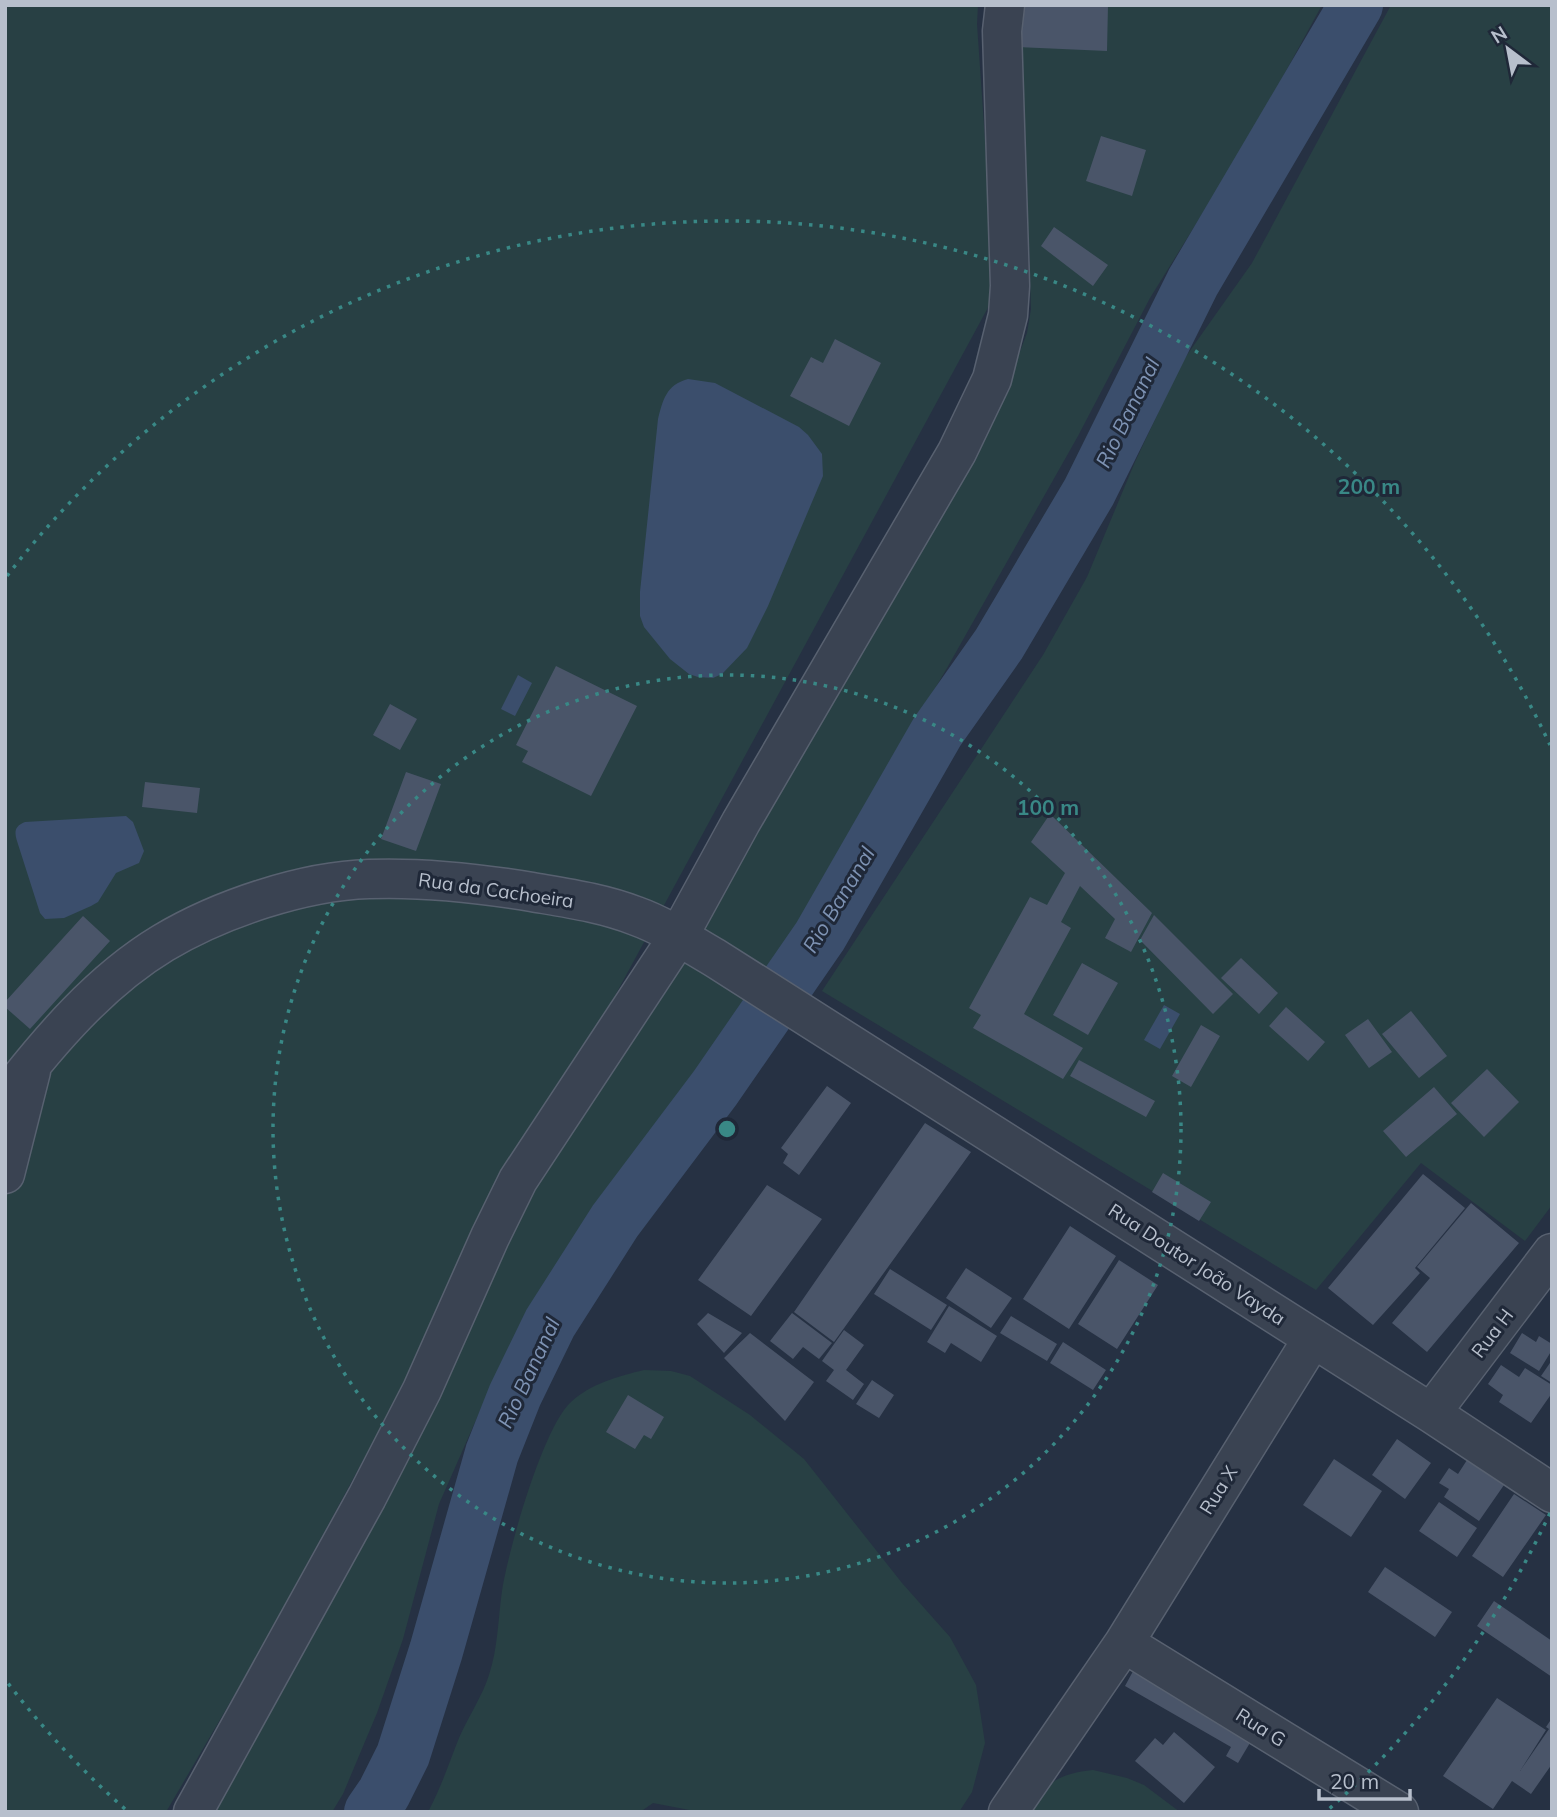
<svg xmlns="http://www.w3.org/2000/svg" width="1557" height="1817" font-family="Mulish,sans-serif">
<rect width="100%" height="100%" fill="#263143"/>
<path fill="#284044" d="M5,5H978L977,24L994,270L991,302L256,1658L166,1812H5Z
M1017,5H1322L1250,137L1150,298L1078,436L947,668L767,976L701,934L1016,362L1027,333L1031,309L1029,241L1018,103Z
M1391,5H1552V1205L1525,1241L1421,1163L1316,1290L822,991L1043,655L1087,577L1135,462L1182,362L1252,263Z
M679,956L752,1005L617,1180L569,1248L498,1370L439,1504L403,1639L377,1713L343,1794L332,1812H211L279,1698L393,1482L523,1195Z
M644,1370L671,1371L690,1376L750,1415L804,1459L902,1583L950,1637L976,1685L985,1743L972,1792L959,1812H700L653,1803L640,1812H428C441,1788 449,1763 459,1738C468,1717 482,1697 489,1675C498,1648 498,1619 502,1591C508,1551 543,1427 571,1402C590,1384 619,1376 644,1370Z
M1093,1770L1127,1778L1144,1785L1180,1812H1022C1046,1785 1055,1774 1093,1770Z"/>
<path fill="#3b4e6c" d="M688,379L715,383L799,427L808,435L822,454L823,476L768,606L747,648L722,674L713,678L698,677L689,674L670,659L644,627L640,616V592L658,419C663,400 666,385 688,379Z
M518,675L532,683L515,716L501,709Z
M126,816L133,822L144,851L139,863L116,873L98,902L91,906L64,918L45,919L40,913L17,841C14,831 15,826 25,822Z
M1164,1005L1180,1014L1160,1049L1144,1040Z"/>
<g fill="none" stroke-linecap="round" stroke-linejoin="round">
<path stroke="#3b4e6c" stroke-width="54" d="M371,1812L384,1793L403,1755L436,1651L492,1453L515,1395L550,1323L615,1221L715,1088L820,936L937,732L999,644L1089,492L1193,282L1356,5"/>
</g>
<path fill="#4a5569" d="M1018,5H1108L1107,51L1017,47Z
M1101,136L1146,150L1132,196L1086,181Z
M1054,227L1108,265L1093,286L1041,246Z
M835,339L881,363L849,426L790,396L811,357L823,363Z
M556,666L637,706L591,796L522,762L528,751L516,745Z
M390,704L417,719L400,750L373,735Z
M406,772L441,784L416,851L381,839Z
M145,782L200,788L197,813L142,807Z
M1050,814L1152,913L1131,952L1105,938L1115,919L1080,886L1061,922L1071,928L1024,1014L1083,1048L1063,1079L973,1028L981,1015L969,1008L1030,897L1047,905L1065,873L1031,842Z
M1154,915L1233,994L1213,1014L1140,940Z
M83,916L110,941L30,1029L5,1007V1002Z
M1241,958L1278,993L1259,1014L1221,978Z
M1082,963L1118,983L1088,1035L1053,1015Z
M1286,1007L1325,1042L1308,1061L1269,1026Z
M1411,1011L1447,1056L1419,1078L1382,1034Z
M1368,1019L1392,1052L1369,1068L1345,1035Z
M1201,1025L1220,1036L1191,1087L1172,1076Z
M1079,1060L1155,1101L1146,1117L1070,1076Z
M1487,1069L1519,1102L1484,1137L1451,1103Z
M827,1086L851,1103L799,1175L783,1163L788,1154L781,1148Z
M1434,1087L1457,1114L1406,1157L1383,1131Z
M925,1123L971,1152L834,1342L794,1312Z
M1163,1173L1211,1202L1199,1221L1152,1192Z
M1423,1174L1465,1208L1415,1268L1420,1273L1373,1325L1328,1288Z
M767,1185L822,1219L751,1316L698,1280Z
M1471,1203L1519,1243L1427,1352L1392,1323L1430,1278L1417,1267Z
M1070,1226L1116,1256L1069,1329L1023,1299Z
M1119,1260L1158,1285L1117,1349L1078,1324Z
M966,1268L1012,1298L991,1328L946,1298Z
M890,1269L947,1305L931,1330L874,1294Z
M949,1306L997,1336L981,1362L951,1343L945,1353L927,1342Z
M708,1313L742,1333L724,1353L697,1324Z
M792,1313L832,1343L819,1359L803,1347L793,1359L770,1341Z
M1011,1316L1057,1344L1047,1361L1000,1333Z
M844,1330L864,1345L846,1370L864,1384L853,1400L826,1381L834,1370L822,1361Z
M750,1333L814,1382L785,1421L724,1358Z
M1522,1333L1536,1342L1539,1336L1552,1344V1350L1539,1371L1510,1353Z
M1063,1342L1106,1370L1093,1390L1050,1363Z
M1552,1360V1383L1541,1376Z
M1501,1365L1519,1377L1525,1368L1552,1385V1393L1531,1423L1499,1402L1503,1395L1488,1384Z
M872,1380L894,1395L879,1418L856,1404Z
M628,1395L664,1417L651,1439L644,1435L635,1449L606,1432Z
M1397,1439L1431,1463L1405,1499L1372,1475Z
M1334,1459L1382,1491L1351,1537L1303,1505Z
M1467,1460L1504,1485L1479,1521L1444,1497L1449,1489L1439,1483L1449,1468L1458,1474Z
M1514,1494L1546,1515L1503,1577L1472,1556Z
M1439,1502L1477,1528L1457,1557L1419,1531Z
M1385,1567L1452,1612L1435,1637L1368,1592Z
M1494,1601L1552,1641V1677L1477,1626Z
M1138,1662L1257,1731L1238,1763L1226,1756L1231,1747L1125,1686Z
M1497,1698L1546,1730L1520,1771L1549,1729L1546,1727L1552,1718V1764L1531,1794L1512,1781L1493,1809L1443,1776Z
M1174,1732L1215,1767L1184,1803L1135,1761L1155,1738L1163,1745Z"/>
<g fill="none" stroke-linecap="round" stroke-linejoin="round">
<g stroke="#586170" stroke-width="41">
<path id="minor" d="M5,1098C50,1040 100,981 163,943C220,909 303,881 369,879C424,877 478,883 532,892C567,898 603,903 636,916C664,926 689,943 715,958L1431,1413L1552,1493
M5,1174L31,1071
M1431,1413L1552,1253
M1124,1643L1399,1812
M193,1812L367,1497L422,1390L490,1237L518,1180L678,937L741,822L957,452L992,379L1008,315L1010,286L1002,31L1005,5
M1008,1812L1124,1643L1313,1338"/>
</g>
<use href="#minor" stroke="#3a4352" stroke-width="38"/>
</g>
<g fill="none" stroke="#398886" stroke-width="3.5" stroke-dasharray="3.5 7">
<circle cx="727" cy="1129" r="454"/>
<path d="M1550 1513A908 908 0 0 1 1329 1809M125 1809A908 908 0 0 1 7 1682M7 576A908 908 0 0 1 1550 745"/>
</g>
<g text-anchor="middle" stroke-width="6" stroke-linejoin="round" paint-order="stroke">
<g font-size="19" fill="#b7bfcc" stroke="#1f2838">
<text transform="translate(496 890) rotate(8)" y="7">Rua da Cachoeira</text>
<text transform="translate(1197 1264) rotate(33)" y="7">Rua Doutor João Vayda</text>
<text transform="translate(1492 1333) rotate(-53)" y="7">Rua H</text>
<text transform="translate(1218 1490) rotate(-58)" y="7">Rua X</text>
<text transform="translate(1261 1727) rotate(32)" y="7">Rua G</text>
</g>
<g font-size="21" font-style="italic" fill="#7e93b4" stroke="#1f2838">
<text transform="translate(1128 413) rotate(-64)" y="7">Rio Bananal</text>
<text transform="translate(839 900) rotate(-59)" y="7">Rio Bananal</text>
<text transform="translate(529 1373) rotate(-65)" y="7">Rio Bananal</text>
</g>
</g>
<circle cx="727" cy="1129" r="10" fill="#398886" stroke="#1f2838" stroke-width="3.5"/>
<g font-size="21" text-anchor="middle" font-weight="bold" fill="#398886" stroke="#1f2838" stroke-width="6" stroke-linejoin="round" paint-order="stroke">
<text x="1369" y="494">200 m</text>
<text x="1048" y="815">100 m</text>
</g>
<rect width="1557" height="1817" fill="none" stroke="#b7bfcc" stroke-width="14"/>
<g transform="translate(1508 49) rotate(328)" stroke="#1f2838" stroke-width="5" paint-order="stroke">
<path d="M0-5L12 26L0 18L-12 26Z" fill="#b7bfcc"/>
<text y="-10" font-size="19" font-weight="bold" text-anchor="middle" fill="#b7bfcc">N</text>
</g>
<path d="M1319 1789v10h91v-10" fill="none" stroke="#b7bfcc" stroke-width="3.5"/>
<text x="1330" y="1789" font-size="21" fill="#b7bfcc" stroke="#1f2838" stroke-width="5" paint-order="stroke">20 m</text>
</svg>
